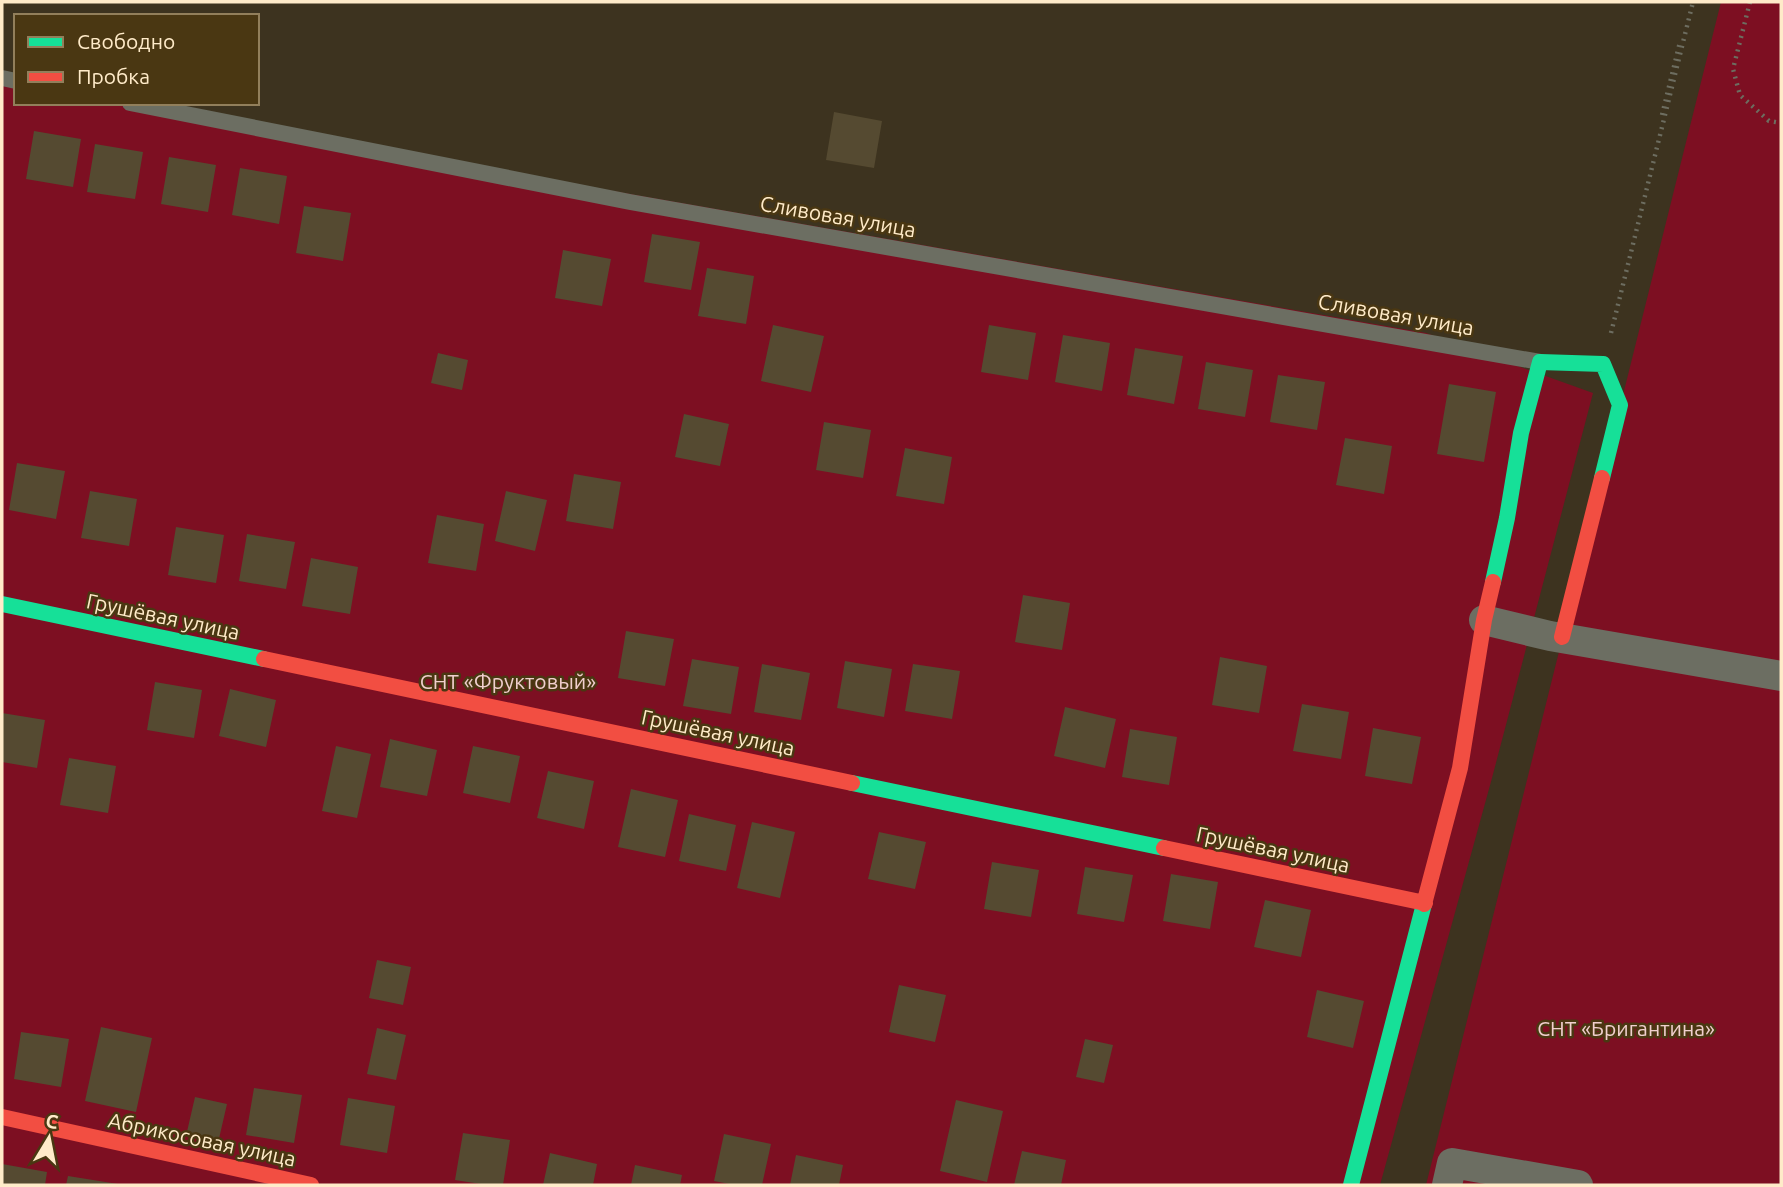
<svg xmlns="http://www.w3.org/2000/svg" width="1783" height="1187" font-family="Ubuntu,sans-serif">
<rect width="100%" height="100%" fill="#3d331f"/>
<path fill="#7d0f22" d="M1721,2H1781V1185H1426Z
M2,74L16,77V103H139L258,129L1426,333L1593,393L1492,778L1380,1185H2Z"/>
<path fill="#554a31" d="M834,112L882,121L874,168L826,160Z
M34,131L81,139L73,187L26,179Z
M95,144L143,152L135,199L87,192Z
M169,157L216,165L208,212L161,204Z
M240,168L287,176L279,224L232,215Z
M304,206L351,213L343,261L296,253Z
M652,234L700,242L691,290L644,282Z
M563,250L611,259L602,306L555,298Z
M707,268L754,276L746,324L698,316Z
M773,325L824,336L811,392L761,381Z
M989,325L1036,333L1028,380L981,372Z
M1063,335L1110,343L1102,391L1055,382Z
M1135,348L1183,356L1174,404L1127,395Z
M438,353L468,360L462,390L431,383Z
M1206,362L1253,370L1245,417L1198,409Z
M1278,375L1325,382L1317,430L1270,422Z
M1449,384L1496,392L1484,462L1437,454Z
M684,414L729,424L720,466L675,457Z
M824,422L871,430L863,478L816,470Z
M1345,438L1392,446L1384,494L1336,485Z
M905,448L952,457L944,504L896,496Z
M17,463L65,471L56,519L9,510Z
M574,474L621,482L613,529L566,521Z
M90,491L137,499L129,546L81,538Z
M506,491L547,500L535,551L495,541Z
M437,515L484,524L476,571L428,563Z
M176,527L224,535L216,583L168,575Z
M247,534L295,542L286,589L239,581Z
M311,558L358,567L350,614L302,606Z
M1023,595L1070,603L1062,650L1015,642Z
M626,631L674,639L665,686L618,678Z
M1220,657L1267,666L1259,713L1212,705Z
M692,659L739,667L731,714L683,706Z
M845,661L892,669L884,717L837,708Z
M762,664L810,673L801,720L754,712Z
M913,664L960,671L952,719L905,711Z
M155,682L202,690L194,738L147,730Z
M230,689L276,700L266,747L219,736Z
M1302,704L1349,712L1341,759L1293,751Z
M1065,707L1116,719L1105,768L1054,756Z
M2,713L45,720L37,768L2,762Z
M1373,728L1421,737L1412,784L1365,776Z
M1130,729L1177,737L1169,785L1122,777Z
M390,739L437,750L427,796L380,787Z
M336,746L371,754L357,818L322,811Z
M473,746L520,756L510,803L463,793Z
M69,758L116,766L108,813L60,805Z
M548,771L594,781L584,829L537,818Z
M631,789L678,800L665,857L618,847Z
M689,814L736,825L726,871L679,861Z
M752,822L795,832L780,898L737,888Z
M879,832L926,842L915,889L868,879Z
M992,862L1039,870L1031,917L984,909Z
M1085,867L1133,875L1124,922L1077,914Z
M1171,874L1218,882L1210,929L1163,921Z
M1265,900L1311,910L1301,957L1254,947Z
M377,960L411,967L403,1005L369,998Z
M899,985L946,995L935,1042L889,1032Z
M1317,990L1364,1001L1353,1048L1307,1037Z
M101,1027L152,1038L136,1112L85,1101Z
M377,1028L406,1035L396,1080L367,1074Z
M21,1032L69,1039L61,1087L14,1079Z
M1085,1039L1113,1045L1104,1083L1076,1077Z
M254,1088L302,1095L294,1143L246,1135Z
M195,1097L227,1104L218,1143L186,1136Z
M348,1098L395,1106L387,1153L340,1145Z
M956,1100L1003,1111L987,1182L940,1171Z
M463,1133L510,1140L503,1185H487L455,1180Z
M724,1134L771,1144L762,1185H734L714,1181Z
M1022,1151L1066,1160L1061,1185H1014Z
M550,1153L597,1164L593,1185H543Z
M796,1155L843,1165L839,1185H790Z
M2,1164L47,1172L45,1185H2Z
M635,1165L682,1175L680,1185H631Z
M68,1176L118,1184V1185H66Z"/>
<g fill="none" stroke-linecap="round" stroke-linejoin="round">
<path stroke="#6d6d60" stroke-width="4.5" stroke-dasharray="2 5" stroke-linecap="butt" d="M1750,2L1733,69L1740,95L1769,121L1781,123
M1662,115L1680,42
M1611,333L1693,2"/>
<path stroke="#6c6e62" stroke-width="16" d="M2,78L16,81
M130,103L630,202L1540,362"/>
<path stroke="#6c6e62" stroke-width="30" d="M1484,620L1550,636L1781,676
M1447,1185L1452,1163L1578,1185"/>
<path stroke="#16e098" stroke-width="16" d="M1493,582L1507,518L1521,433L1540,362L1603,364L1620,405L1602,478
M2,604L264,659
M852,783L1164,848
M1351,1185L1424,904"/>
<path stroke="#f24e42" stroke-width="16" d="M1562,637L1602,478
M264,659L852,783
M1164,848L1425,903
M1424,904L1460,768L1484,620L1493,582
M2,1117L311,1185"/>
</g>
<g text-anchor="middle" stroke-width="5" stroke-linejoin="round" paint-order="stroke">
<g font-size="21" fill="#ffebc9" stroke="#4a3712">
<text transform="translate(838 217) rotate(10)" y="7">Сливовая улица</text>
<text transform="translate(1396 315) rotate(10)" y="7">Сливовая улица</text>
<text transform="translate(163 617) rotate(12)" y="7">Грушёвая улица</text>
<text transform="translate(718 733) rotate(12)" y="7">Грушёвая улица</text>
<text transform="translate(1273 850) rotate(12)" y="7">Грушёвая улица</text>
<text transform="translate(202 1140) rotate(12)" y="7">Абрикосовая улица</text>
</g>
<g font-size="21" fill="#f1cfce" stroke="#4a3712">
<text x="508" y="689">СНТ «Фруктовый»</text>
<text x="1626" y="1036">СНТ «Бригантина»</text>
</g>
</g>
<rect width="1783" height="1187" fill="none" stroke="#ffebc9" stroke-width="7"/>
<rect x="14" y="14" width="245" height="91" fill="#4a3712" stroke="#927f5b" stroke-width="2"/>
<rect x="28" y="37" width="35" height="10" fill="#16e098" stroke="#927f5b" stroke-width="2"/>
<text x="77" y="49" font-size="21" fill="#ffebc9">Свободно</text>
<rect x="28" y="72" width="35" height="10" fill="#f24e42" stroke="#927f5b" stroke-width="2"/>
<text x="77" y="84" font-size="21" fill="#ffebc9">Пробка</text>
<g transform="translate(49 1138) rotate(10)" stroke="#4a3712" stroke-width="5" paint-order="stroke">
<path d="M0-5L12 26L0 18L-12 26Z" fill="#ffebc9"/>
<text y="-10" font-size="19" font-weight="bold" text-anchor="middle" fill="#ffebc9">С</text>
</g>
</svg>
